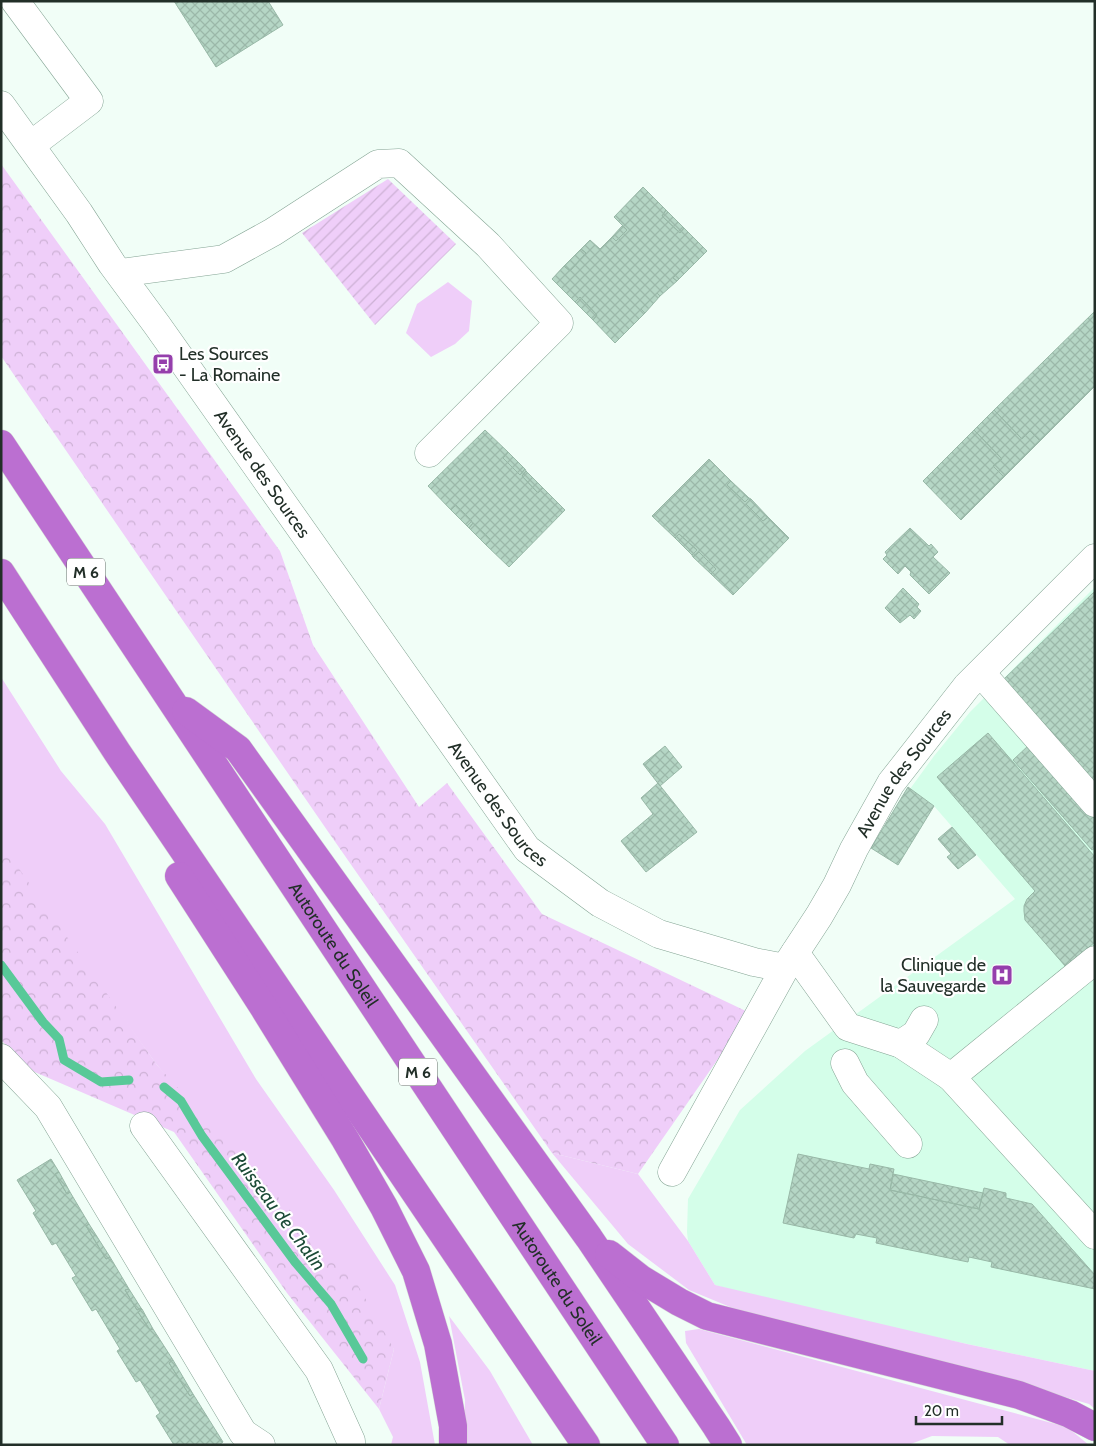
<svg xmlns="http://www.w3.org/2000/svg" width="1096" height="1446" font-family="Cabin,sans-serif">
<defs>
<pattern id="forest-crowns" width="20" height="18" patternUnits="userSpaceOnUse" patternTransform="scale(1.25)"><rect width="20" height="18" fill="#efcef9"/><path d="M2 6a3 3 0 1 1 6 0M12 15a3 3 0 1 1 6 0" fill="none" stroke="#cdb1d5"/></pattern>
<pattern id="garden-furrows" width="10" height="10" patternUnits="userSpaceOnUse" patternTransform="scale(1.25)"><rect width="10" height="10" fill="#efcef9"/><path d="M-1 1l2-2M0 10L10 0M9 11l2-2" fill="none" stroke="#cdb1d5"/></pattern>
<pattern id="building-cross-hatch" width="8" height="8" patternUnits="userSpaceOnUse" patternTransform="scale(1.25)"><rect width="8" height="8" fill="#b5d6c5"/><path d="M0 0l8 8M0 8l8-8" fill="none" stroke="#9bb8a9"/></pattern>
</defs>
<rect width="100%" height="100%" fill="#f1fef7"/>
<path fill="#d4fee9" d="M1095,587V1371L789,1306L715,1285L688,1241L687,1232L688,1199L740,1110L805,1051L1015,899L934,806L910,789L934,756L970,712Z"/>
<path fill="#efcef9" d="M448,282L472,301L469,331L455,344L431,357L406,333L417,304Z
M1,677L61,771L105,824L256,1079L334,1190L395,1285L420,1362L435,1445H391L393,1437L379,1409L394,1349L157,1065L90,972L1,844Z
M552,1153L638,1174L688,1241L715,1285L967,1344L1095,1371V1409L1089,1404L945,1362L771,1324L689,1290L628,1244Z
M449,1316L490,1371L533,1445H464L465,1400Z
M699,1329L1067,1427L1089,1445H1010L998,1437L932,1436L908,1445H747L686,1343L685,1331Z"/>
<path fill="url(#forest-crowns)" d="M1,164L280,551L313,645L419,807L447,783L542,914L750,1013L638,1174L552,1153L329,833L1,356Z
M1,843L157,1065L356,1282L394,1349L379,1409L287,1293L174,1132L30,1070L1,1040Z"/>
<path fill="url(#garden-furrows)" d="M388,179L456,244L375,325L302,233Z"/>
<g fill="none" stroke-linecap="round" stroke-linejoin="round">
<path stroke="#58c998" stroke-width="9" d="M1,965L43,1022L59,1039L64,1060L101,1082L129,1080
M164,1087L181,1101L202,1136L295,1262L331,1304L363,1359"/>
</g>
<path fill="url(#building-cross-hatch)" stroke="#98b8a7" d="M174,1H268L283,25L216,67Z
M643,187L666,210L662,216L680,233L684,228L707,251L694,264L690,260L673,278L677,281L660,296L657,293L641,309L645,313L615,343L593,320L597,315L580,297L575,302L552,279L564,266L570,271L586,253L581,249L590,240L600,249L612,237L616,241L627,230L614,217Z
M666,210L684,228L680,233L662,216Z
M622,226L627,230L616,241L612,237Z
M581,249L586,253L570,271L564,266Z
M690,260L694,264L677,281L673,278Z
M657,293L660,296L645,313L641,309Z
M580,297L597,315L593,320L575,302Z
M1095,311V386L1040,441L1030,431L1022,439L994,410Z
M994,410L1022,439L1030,431L1040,441L1004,477L993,466L1002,459L974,430Z
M485,430L508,452L503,458L520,475L525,469L526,471L522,476L538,493L543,488L565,510L509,567L486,545L491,540L473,523L469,528L467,526L472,521L456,505L451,510L428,486Z
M974,430L1002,459L993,466L1004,477L961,520L923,481Z
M508,452L525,469L520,475L503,458Z
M709,459L731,481L727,485L745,502L749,498L751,499L746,504L763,521L768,517L789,538L733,595L711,574L716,569L699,552L693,557L692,555L697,550L679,534L675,538L652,516Z
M526,471L543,488L538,493L522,476Z
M731,481L749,498L745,502L727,485Z
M751,499L768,517L763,521L746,504Z
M456,505L472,521L467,526L451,510Z
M473,523L491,540L486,545L469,528Z
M910,528L929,546L931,544L938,552L933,557L950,573L929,594L910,575L911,572L905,566L898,574L883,559L887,555L885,552Z
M679,534L697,550L692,555L675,538Z
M699,552L716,569L711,574L693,557Z
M903,588L919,604L917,607L921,611L914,619L910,615L900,623L885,608Z
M1095,591V789L1003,680Z
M988,733L1095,857V942L1066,967L1025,920L1024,911V906L1027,899L1035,891L937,777Z
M1029,745L1095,819V848L1092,850L1013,760Z
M665,746L682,767L660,786L643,764Z
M658,783L697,832L646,872L621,841L653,814L641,798Z
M908,787L934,806L898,865L871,848Z
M952,827L976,855L958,869L947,857L951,854L938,839Z
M798,1154L869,1169L870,1164L894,1169L890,1190L979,1209L984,1188L1006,1193V1198L1032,1204L1095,1275V1289L991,1267L992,1262L969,1257L968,1262L876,1243L877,1238L856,1234L854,1238L783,1223Z
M51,1159L59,1172L55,1174L67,1194L70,1192L89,1224L86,1226L106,1259L110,1257L129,1289L125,1290L137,1310L141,1308L142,1309L138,1312L150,1330L153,1329L173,1360L169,1363L190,1396L193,1394L223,1442L219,1445H174L156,1416L160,1413L140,1380L136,1382L117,1351L120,1349L96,1309L92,1311L72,1278L76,1276L56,1243L52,1245L33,1213L36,1211L17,1180Z
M59,1172L70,1192L67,1194L55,1174Z
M893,1174L983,1193L979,1209L890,1190Z
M89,1224L110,1257L106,1259L86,1226Z
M129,1289L141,1308L137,1310L125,1290Z
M142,1309L153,1329L150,1330L138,1312Z
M173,1360L193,1394L190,1396L169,1363Z"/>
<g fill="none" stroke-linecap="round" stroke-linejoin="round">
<g stroke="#84a494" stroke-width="29">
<g id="minor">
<path d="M15,1L89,101L31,145"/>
<path id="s1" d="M1,105L79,213L112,264L157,325L527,849L600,903L659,934L754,962L785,968"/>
<path d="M120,273L224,259L273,232L378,164L399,163L488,245L559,323L429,453"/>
<path d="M981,673L1095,803"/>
<path d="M795,953L848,1027L901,1044L951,1077L1095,960"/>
<path d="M901,1044L916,1034L924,1020"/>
<path d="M1,1058L48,1107L243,1433L261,1445"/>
<path d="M845,1063L855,1083L908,1144"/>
<path d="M951,1077L1095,1235"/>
<path d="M144,1126L319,1370L351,1441V1445"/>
<path id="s2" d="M672,1172L785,968L819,916L837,885L854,849L891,783L967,686L1095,558"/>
</g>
</g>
<g stroke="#d7dad8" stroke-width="29">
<g id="highway">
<path id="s3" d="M1,444L665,1445"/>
<path d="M1,573L117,752L586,1445"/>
<path d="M186,711L238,749L589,1238L716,1426L728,1445"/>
<path d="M179,876L264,1008L345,1139L384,1207L416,1271L438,1344L453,1426V1445"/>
<path d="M609,1254L641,1279L679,1302L707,1316L1019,1395L1070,1414L1095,1427"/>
</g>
</g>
<use href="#minor" stroke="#fff" stroke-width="28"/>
<use href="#highway" stroke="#bb6fd1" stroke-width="28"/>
</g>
<defs>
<g id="bus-square" transform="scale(1.125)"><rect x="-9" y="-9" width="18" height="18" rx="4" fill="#953fac" stroke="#fff"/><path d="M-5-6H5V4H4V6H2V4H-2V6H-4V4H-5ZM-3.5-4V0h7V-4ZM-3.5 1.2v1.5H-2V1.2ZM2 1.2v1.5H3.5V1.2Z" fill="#fff"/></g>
<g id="hospital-square" transform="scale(1.125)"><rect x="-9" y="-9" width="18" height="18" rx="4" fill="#953fac" stroke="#fff"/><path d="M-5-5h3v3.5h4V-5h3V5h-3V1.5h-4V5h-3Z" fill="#fff"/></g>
</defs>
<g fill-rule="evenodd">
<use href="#bus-square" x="163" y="364"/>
<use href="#hospital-square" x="1002" y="975"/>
</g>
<g text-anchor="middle" stroke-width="4.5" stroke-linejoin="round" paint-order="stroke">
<g fill="#fff" stroke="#646d68" stroke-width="1">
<rect x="67" y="558.5" width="38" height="27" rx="4"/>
<rect x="399" y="1058.5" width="38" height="27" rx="4"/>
</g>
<g font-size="16" font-weight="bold" fill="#222f28">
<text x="86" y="578">M 6</text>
<text x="418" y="1078">M 6</text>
</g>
<g font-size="18" fill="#222f28" stroke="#fff" text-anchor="start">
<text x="179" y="360">Les Sources<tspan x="179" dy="21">- La Romaine</tspan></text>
<text x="986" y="971" text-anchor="end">Clinique de<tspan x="986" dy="21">la Sauvegarde</tspan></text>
</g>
<g font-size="18" fill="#222f28" stroke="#fff">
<text dy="6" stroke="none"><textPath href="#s1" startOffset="452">Avenue des Sources</textPath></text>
<text dy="6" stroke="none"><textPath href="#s2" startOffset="462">Avenue des Sources</textPath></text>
<text dy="6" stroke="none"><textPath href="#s1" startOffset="858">Avenue des Sources</textPath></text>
<text dy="6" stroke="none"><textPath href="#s3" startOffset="601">Autoroute du Soleil</textPath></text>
<text dy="6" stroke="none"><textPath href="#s3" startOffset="1006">Autoroute du Soleil</textPath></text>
</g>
<g font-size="19" font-style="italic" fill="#1c4b37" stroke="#fff">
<text transform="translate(279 1211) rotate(53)" y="7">Ruisseau de Chalin</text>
</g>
</g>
<rect width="1096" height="1446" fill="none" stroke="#222f28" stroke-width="5"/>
<path d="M916 1416v8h86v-8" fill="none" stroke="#222f28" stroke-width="2.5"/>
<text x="924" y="1416" font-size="15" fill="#222f28" stroke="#ffffff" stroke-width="4" paint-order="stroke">20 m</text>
</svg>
